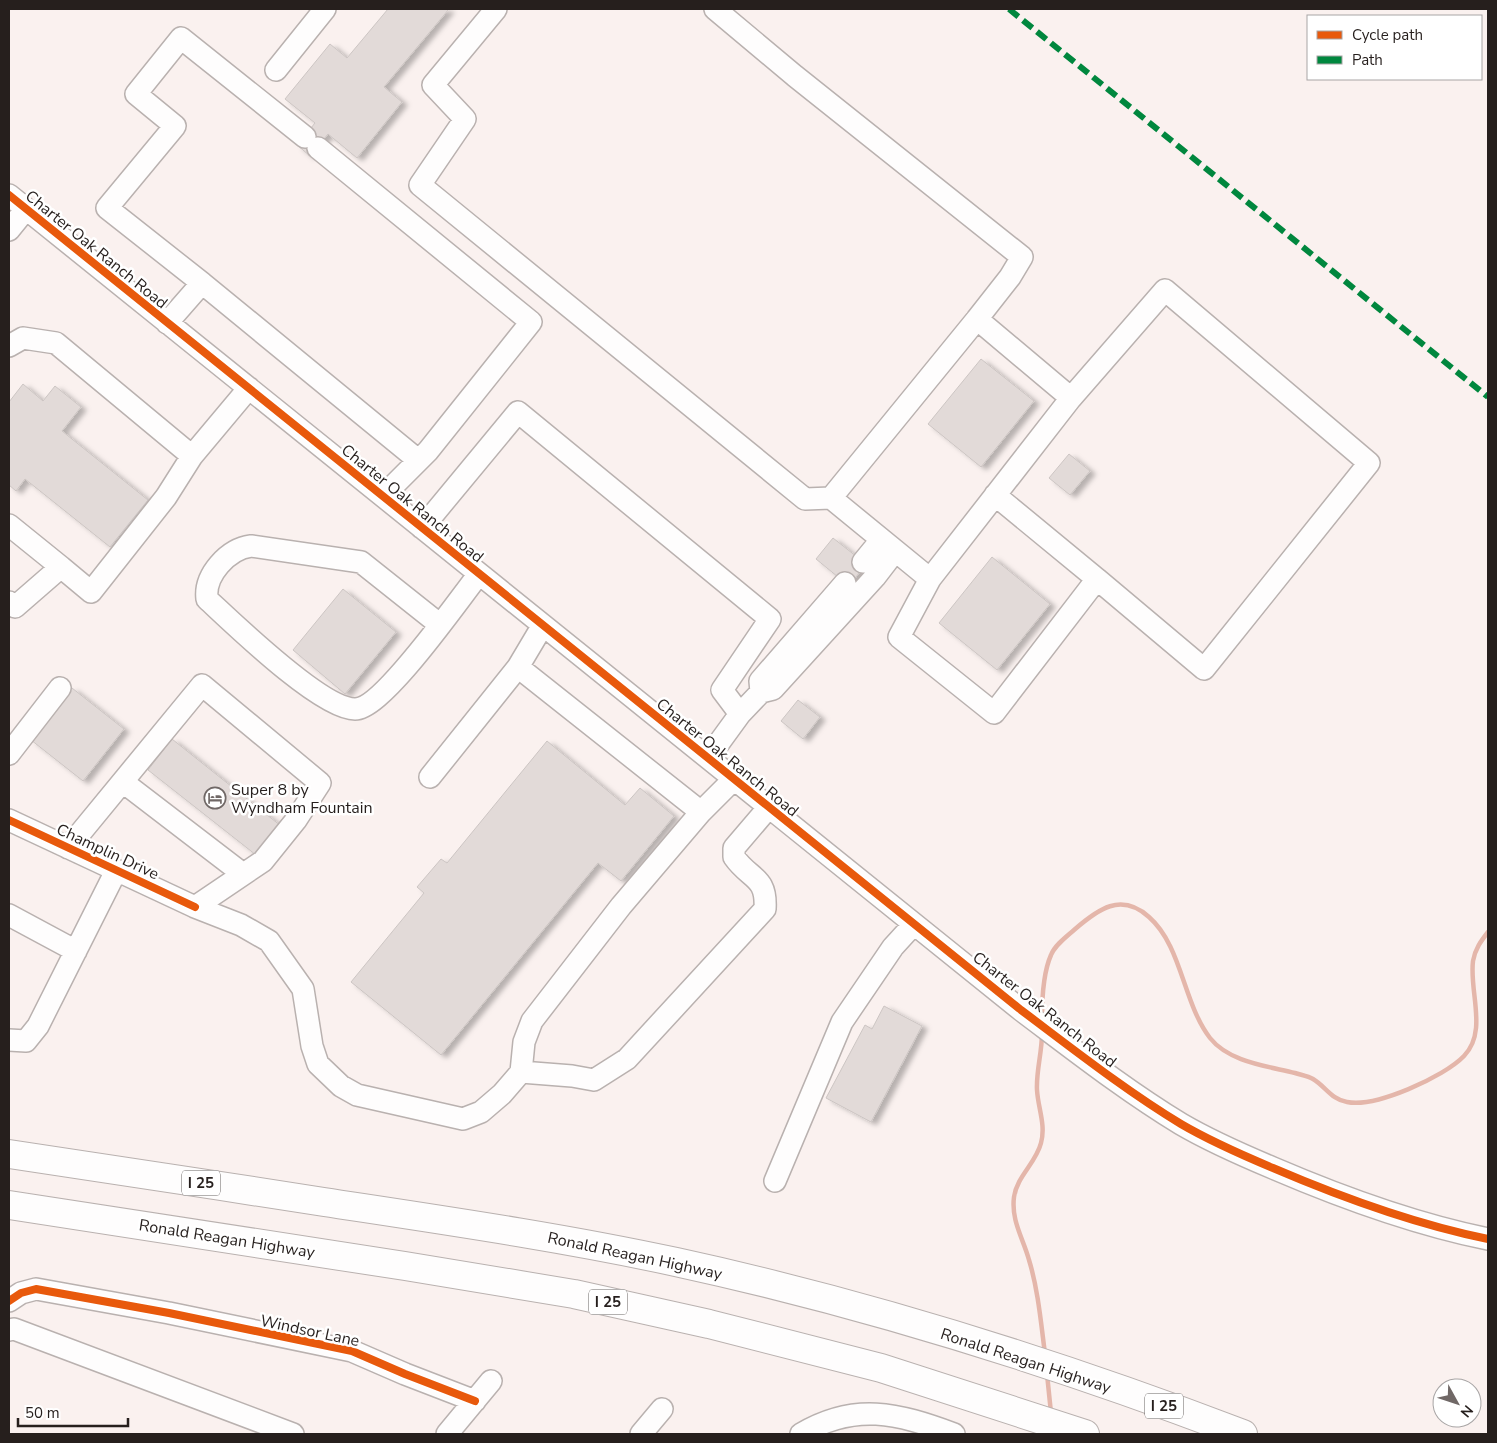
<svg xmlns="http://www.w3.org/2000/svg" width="1497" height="1443" font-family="'Nunito Sans',sans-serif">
<defs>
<filter id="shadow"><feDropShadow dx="5.5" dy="3" stdDeviation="2.5" flood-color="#0004"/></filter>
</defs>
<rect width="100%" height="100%" fill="#faf1ef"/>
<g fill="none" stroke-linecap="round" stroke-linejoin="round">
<path stroke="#e4b6aa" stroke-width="4.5" d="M1042,1018C1042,999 1043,973 1051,955C1055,945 1066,937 1074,930C1098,909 1121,892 1149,917C1182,946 1183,1003 1210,1038C1229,1062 1267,1066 1295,1073C1301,1075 1308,1076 1313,1079C1325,1086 1332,1100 1347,1102C1375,1108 1444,1077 1464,1056C1488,1031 1469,992 1473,961C1475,949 1481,941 1488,932
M1042,1033C1042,1053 1036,1071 1037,1090C1038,1108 1046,1125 1041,1143C1036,1163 1017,1176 1014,1197C1011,1221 1023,1238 1029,1260C1038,1289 1041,1323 1045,1354
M1047,1374L1051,1413"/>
</g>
<path fill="#e2dad8" stroke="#ccc5c3" filter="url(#shadow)" d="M388,9H449L384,87L402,102L357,158L328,134L310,156L297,145L315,123L285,99L330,44L347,58Z
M981,359L1034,401L981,467L928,424Z
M23,384L43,401L55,386L81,407L62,431L148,500L110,547L25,479L16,491L9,485V402Z
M1069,454L1090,471L1070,495L1049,478Z
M833,538L866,564L849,586L816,559Z
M992,557L1050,604L997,670L939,623Z
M343,589L396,632L345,694L293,650Z
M72,688L124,729L83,781L31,740Z
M798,700L820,717L803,739L781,721Z
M172,739L281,826L256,855L148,770Z
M547,741L625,805L640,788L674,816L621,881L598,863L441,1055L351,982L424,893L417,887L441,859L447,863Z
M884,1006L922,1026L871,1122L826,1098L865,1025L872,1029Z"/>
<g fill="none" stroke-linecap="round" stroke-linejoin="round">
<g stroke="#b9b1af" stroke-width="24">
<path id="minor" d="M496,9L433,85L465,119L420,185L805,499L831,498L930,579L1071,398L977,319L1010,277L1022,257L795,76L715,9
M276,70L325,9
M318,148L531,322L428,451L383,496
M9,195L1021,1010C1073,1049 1125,1090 1181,1124C1210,1141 1242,1155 1273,1168C1343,1198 1414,1224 1488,1239
M9,230L26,209
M202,283L418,460
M167,323L202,283L107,208L175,126L136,94L181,38L305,137
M9,346L23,338L56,343L192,456L166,497L91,592L61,567L15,607L9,602
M1071,398L1165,290L1369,463L1204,669L1097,579
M192,456L249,388
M831,498L977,319
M9,525L61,567
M422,528L518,412L770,619L722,690L740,714
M863,562L881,540
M930,579L899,637L994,713L1097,579L995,495
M439,624L361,562L251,546C228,549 204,575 207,599C233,623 321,709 355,709C383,709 459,599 479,574
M543,625L518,667L701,812L734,779
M761,692L760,681L845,583
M9,754L60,688
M708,758L740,714L761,692L773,689L875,577L895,551
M430,777L518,667
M123,782L243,874
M9,820L195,907L241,925L269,941L303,989L312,1046L318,1064L341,1086L357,1095L463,1119L481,1112L502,1094L521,1072L524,1042L532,1021L621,906L701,812
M68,848L202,685L320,783L296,820L263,861L195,907
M9,915L76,951
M9,1040L26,1041L38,1026L116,871
M521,1072L572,1076L594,1080L627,1059L765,909C767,876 750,880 734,857V848L769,807
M775,1181L842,1022L893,947L914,924
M9,1301L21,1293L36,1289L169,1313L352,1351L405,1374L475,1401
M9,1330L14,1329L293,1434
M447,1434L491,1381
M641,1434L662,1409
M801,1434C855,1402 897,1413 954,1434"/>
</g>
<g stroke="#b9b1af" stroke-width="30">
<path id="highway" d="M9,1154C114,1169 219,1186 324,1202C442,1220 560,1237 676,1262C869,1304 1059,1364 1243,1434
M9,1205L405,1266L574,1294L709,1324L881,1368L1085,1434"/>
</g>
<use href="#minor" stroke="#fefdfd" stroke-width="21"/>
<use href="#highway" stroke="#fefdfd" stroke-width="28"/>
<path stroke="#00873e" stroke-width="6" stroke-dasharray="12 6" stroke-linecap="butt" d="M1009,9L1488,397"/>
<g stroke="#fff" stroke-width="11">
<path id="cycleway" d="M9,195L1021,1010C1073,1049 1125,1090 1181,1124C1210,1141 1242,1155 1273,1168C1343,1198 1414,1224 1488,1239
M9,820L195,907
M9,1301L21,1293L36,1289L169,1313L352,1351L405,1374L475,1401"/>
</g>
<use href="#cycleway" stroke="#e8590c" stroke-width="8"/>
</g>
<defs>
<g id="hotel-ring" transform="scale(1.125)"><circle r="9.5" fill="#fff" stroke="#706866" stroke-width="1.5"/><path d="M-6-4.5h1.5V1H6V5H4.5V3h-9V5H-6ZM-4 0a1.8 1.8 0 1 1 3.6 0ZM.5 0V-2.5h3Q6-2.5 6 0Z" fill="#706866"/></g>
</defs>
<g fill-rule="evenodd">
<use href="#hotel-ring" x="215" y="798"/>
</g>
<g text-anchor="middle" stroke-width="5" stroke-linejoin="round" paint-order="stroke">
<g fill="#fff" stroke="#676261" stroke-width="1">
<rect x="182" y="1170.5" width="38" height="25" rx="4"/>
<rect x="589" y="1289.5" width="38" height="25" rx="4"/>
<rect x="1145" y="1393.5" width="38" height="25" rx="4"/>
</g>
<g font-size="15" font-weight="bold" fill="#261f1d">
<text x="201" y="1188">I 25</text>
<text x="608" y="1307">I 25</text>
<text x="1164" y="1411">I 25</text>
</g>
<g font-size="16" fill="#261f1d" stroke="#fff">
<text transform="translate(97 249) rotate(39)" y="6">Charter Oak Ranch Road</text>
<text transform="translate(413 503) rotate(39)" y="6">Charter Oak Ranch Road</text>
<text transform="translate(728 757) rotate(39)" y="6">Charter Oak Ranch Road</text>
<text transform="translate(108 851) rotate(25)" y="6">Champlin Drive</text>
<text transform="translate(1045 1009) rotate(38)" y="6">Charter Oak Ranch Road</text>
<text transform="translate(227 1238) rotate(9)" y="6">Ronald Reagan Highway</text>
<text transform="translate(635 1255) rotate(12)" y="6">Ronald Reagan Highway</text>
<text transform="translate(310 1330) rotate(12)" y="6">Windsor Lane</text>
<text transform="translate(1026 1360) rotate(18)" y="6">Ronald Reagan Highway</text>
</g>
<g font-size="16" fill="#261f1d" stroke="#fff" text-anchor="start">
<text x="231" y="795">Super 8 by<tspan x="231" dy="18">Wyndham Fountain</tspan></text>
</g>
</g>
<rect width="1497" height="1443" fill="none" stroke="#261f1d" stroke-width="20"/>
<rect x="1307" y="15" width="175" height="65" fill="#ffffff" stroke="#a8a5a5"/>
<rect x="1317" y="31" width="25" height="8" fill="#e8590c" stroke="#a8a5a5"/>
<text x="1352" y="40" font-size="15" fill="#261f1d">Cycle path</text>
<rect x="1317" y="56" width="25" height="8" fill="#00873e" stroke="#a8a5a5"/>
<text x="1352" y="65" font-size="15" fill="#261f1d">Path</text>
<g transform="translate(1457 1403) rotate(130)"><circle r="24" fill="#ffffff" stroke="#a8a5a5"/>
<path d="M0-4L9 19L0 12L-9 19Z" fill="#706866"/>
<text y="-8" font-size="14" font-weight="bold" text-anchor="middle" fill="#261f1d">N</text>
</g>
<path d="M18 1418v8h110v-8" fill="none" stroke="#261f1d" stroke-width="2.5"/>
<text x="25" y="1418" font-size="15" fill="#261f1d" stroke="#ffffff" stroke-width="4" paint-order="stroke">50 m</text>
</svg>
